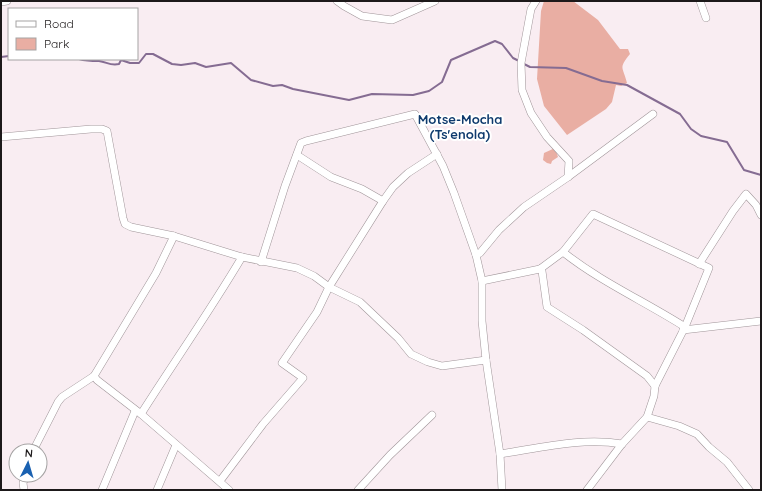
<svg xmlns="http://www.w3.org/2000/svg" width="762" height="491" font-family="Quicksand,sans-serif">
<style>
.green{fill:#e9aea3}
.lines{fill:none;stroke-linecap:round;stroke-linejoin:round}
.stream{stroke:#856c92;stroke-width:2}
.street-casing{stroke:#a09599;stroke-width:8}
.street{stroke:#fff;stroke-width:7}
.labels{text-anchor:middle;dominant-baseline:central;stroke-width:4;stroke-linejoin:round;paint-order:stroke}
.neighbourhood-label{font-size:13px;font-weight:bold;fill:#0e3a6d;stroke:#fff}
</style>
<rect width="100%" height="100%" fill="#f9edf2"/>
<g class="green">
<path d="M 544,1 L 573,1 L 598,20 L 620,49 L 628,49 L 630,54 C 618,69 623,66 627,83 L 621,86 L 616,85 L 612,102 L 606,109 L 567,135 L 544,106 L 537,79 L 541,11 Z"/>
<polygon points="555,148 558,157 552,161 551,164 547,163 543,160 544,153"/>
</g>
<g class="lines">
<g class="stream">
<polyline points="1,57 9,56"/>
<path d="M 79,59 C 86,61 92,61 99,61 C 107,62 110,66 119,64 L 121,60 L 130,63 L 139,63 L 146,54 L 153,54 L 172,64 L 181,65 L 195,63 L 206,67 L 231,63 L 251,80 L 273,86 L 282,85 L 293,89 L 349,100 L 372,94 L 413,95 L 429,91 L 442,82 L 451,60 L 495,41 L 502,44 L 513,58 L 519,61"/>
<polyline points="524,64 530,67 566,68 602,81 627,85 680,114 691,129 701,136 727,142 744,170 761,175"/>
</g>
<g class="street-casing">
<g id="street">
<polyline points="337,1 344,6 362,16 392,20 435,1"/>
<polyline points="536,1 531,9 521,63 522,90 531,113 547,137 569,161 568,177"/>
<polyline points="700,1 706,18"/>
<polyline points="1,2 7,1"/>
<polyline points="1,137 91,129 102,129 107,131 123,218 125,224 131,227 174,236 242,257 297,268 314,276 329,287 360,302 398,338 411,354 428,362 442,366 486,360"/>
<polyline points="297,155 331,177 362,189 383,201"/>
<path d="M 563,252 C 601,282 644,301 685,327"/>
<polyline points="476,255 480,253 499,230 524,207 568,177 653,114"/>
<polyline points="261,262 285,186 301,143 306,141 415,114 443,166 454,193 476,255 482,281 482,321 486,360 500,454 502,490"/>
<polyline points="699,264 733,211 746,194 756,205 761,215"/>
<polyline points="540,269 542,271 547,307 583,330 647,376 655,386"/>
<polyline points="482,281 540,269 563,252 593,214 709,268 685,327 655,386 654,396 647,417 622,444 587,490"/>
<polyline points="683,330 761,321"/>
<polyline points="94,376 97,380 141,414 229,490"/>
<path d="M 141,414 C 174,362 210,311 242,257"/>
<polyline points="647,417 679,426 697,434 709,447 727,462 749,490"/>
<polyline points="33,451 58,402 62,397 94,376 156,273 174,236"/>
<path d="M 500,454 C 540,448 582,437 622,444"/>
<polyline points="220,481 263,424 303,378 282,363 317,312 329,287 383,201 393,187 408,173 437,154"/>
<polyline points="24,490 23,483 26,475"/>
<polyline points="102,490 135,411"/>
<polyline points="157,490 176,445"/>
<polyline points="358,490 390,455 432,415"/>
</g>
</g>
<use href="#street" class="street"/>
</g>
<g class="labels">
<g class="neighbourhood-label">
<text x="460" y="119">Motse-Mocha<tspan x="460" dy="15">(Ts'enola)</tspan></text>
</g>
</g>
<rect width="762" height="491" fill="none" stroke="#1d191a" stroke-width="4"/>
<rect x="8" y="8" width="130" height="52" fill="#ffffff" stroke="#a5a3a3"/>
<rect x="16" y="21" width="20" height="6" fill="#ffffff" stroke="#a5a3a3"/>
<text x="44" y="28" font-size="12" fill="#1d191a">Road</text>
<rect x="16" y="38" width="20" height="12" fill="#e9aea3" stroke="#a5a3a3"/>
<text x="44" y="48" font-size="12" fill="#1d191a">Park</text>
<g transform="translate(28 463) rotate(5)"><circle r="19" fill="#ffffff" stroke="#a5a3a3"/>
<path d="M0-3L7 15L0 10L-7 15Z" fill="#1a61b1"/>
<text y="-6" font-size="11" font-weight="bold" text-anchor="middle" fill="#1d191a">N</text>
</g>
</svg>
